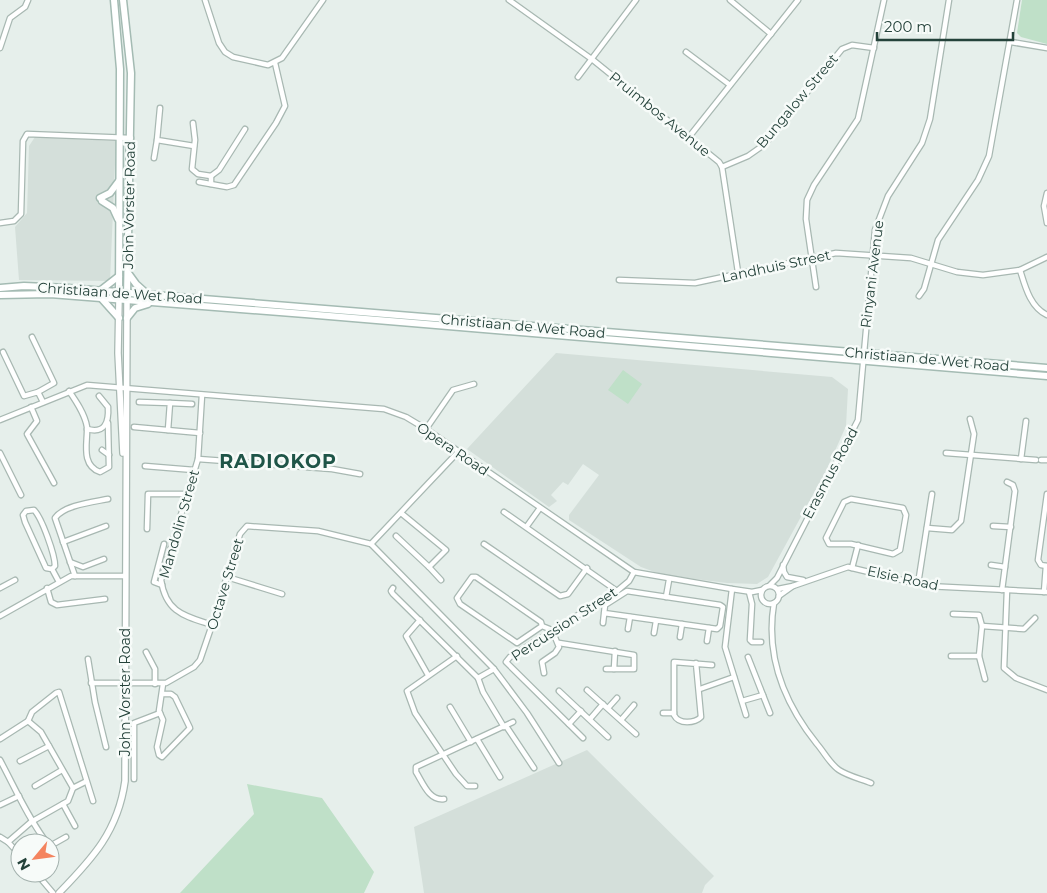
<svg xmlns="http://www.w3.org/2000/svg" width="1047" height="893" font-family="Montserrat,sans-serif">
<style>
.built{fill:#d4dfda}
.green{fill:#bfe0c8}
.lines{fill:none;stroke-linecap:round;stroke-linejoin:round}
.minor-casing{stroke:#a8b8b2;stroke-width:7}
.tertiary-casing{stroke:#a8b8b2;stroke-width:8}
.secondary-casing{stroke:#a4bbb3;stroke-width:9}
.minor{stroke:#fff;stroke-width:4.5}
.tertiary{stroke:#fff;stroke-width:5.5}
.secondary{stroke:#fff;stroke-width:6}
.labels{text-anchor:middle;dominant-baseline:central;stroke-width:5;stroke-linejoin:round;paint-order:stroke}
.street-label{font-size:14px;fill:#24423a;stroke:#f7fbf9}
.district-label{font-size:19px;font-weight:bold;letter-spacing:1px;fill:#1f5548;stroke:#f7fbf9}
</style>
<rect width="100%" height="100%" fill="#e6efeb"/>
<g class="built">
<polygon points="35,137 116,141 110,281 19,280 15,227 27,213 29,146"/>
<polygon points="556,353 832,377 848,389 846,426 826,471 768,577 757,584 727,583 663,575 641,567 569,520 569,515 599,475 583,464 568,485 563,482 551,495 557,501 549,507 467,449"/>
<polygon points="587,750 714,876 705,885 702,893 424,893 414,827"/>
</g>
<g class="green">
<polygon points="1022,0 1047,0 1047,44 1021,37 1017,33"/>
<polygon points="623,370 642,384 628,404 608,390"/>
<polygon points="247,784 322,798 374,872 364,893 180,893 254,814"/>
</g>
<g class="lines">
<g class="minor-casing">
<g id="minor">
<polyline points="205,0 219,43 225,52 233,57 268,65 282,58 323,0"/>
<polyline points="509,0 593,60 719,162 722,167 738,272"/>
<polyline points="730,0 771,34"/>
<polyline points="1011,42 1047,48"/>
<polyline points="0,48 10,18 25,7 28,0"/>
<polyline points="686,52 730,85"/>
<polyline points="578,77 636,0"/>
<polyline points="160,108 157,140 194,146"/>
<polyline points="193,123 195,140 192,169 198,174 211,176 211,184"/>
<polyline points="689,137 798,0"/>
<polyline points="154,158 157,140"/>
<polyline points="722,167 748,156 765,144 842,49 852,45 874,48"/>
<polyline points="211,176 219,170 245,129"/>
<polyline points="199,182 227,187 234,185 276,123 285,106 275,63"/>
<polyline points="1047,193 1044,206 1047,223"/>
<polyline points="0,223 14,221 21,214 23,141 27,134 131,138"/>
<path d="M 1020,270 C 1025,286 1030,307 1047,315"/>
<polyline points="619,280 695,283 836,253 911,258 957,272 983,275 1020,270 1047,257"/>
<polyline points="816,287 806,219 807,200 814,185 858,119 884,0"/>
<polyline points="919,296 924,289 938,240 978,180 989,156 1017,0"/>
<polyline points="32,337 54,383 38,392"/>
<polyline points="3,352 24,396 38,392 43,402"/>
<path d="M 69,391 C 76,401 85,414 87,427 C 88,441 80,465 100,472 L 109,467 L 108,423"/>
<path d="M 202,395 L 198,459 L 161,580 C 166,613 185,616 212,625"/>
<polyline points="139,402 170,403 168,430"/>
<polyline points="170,403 192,404"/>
<polyline points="31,407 37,421 27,434 54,483"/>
<polyline points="0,420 87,385 384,409 406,417 426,429 634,572 732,589 752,592 762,590"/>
<polyline points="134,427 200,433"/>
<path d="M 87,429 C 105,434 109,422 108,407 L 99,396"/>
<polyline points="426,429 453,390 474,384"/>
<polyline points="102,450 109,455"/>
<polyline points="0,453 21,495"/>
<polyline points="946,453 1036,460"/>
<polyline points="198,459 332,469 360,474"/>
<polyline points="1021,459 1026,421"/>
<polyline points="1041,460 1047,460"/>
<polyline points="145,466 194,470"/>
<polyline points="1047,494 1038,560 1041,565 1047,566"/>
<polygon points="851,499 903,508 906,515 900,550 893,554 851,544 829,544 826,538 844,502"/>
<polyline points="504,512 617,591"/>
<polyline points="527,526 540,508"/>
<polyline points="993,526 1011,527"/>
<polyline points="927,528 952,530 961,521 974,434 970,419"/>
<polyline points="147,529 148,494 187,494"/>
<polyline points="396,536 429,567 446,550 401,513"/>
<polyline points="63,542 106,526"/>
<polyline points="371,544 494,669 527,713 559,763"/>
<polyline points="484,544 560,596 568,594 587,568"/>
<polyline points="70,562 83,567 104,559"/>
<polyline points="783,565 784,572 787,577 803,580"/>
<polyline points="991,565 1005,567"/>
<polyline points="429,567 441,580"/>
<polyline points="852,568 858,545"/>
<path d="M 52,569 L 55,566 C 55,555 42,518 34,510 L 26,511 L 23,515 L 25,522 L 46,568 L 52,569 L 59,582"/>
<path d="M 75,576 L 55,518 C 64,505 93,502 108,499"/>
<polyline points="227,577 282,594"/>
<polyline points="918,584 932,494"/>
<polyline points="162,585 154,582 164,544"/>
<polyline points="770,585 777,578 858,420 875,230 888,196 922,143 930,119 949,0"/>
<circle cx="770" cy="595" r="9"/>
<polyline points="0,588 15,580"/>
<polyline points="47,588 51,602 57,605 105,599"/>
<polyline points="393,588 391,591 393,594 478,678 483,692 504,727"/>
<polyline points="732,589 725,647 746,715"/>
<polyline points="778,589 793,586"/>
<polyline points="1002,590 1015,491 1013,485 1007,482"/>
<polyline points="1007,590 1004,668 1016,678 1047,690"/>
<polyline points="749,592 752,604 750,640 752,642 761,642"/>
<polyline points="1044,592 1046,566"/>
<polyline points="779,596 793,586 848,567 927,586 1047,592"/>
<polyline points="666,597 669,580"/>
<path d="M 774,603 C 765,657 784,703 817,744 C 824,752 830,764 839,770 C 848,776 861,779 871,783"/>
<polyline points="0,616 71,576 125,576"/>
<polyline points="420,620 406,636 428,675"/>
<polyline points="603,623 605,605 627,591 720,605 723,607 720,626 717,629 604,613"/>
<polyline points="542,626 517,643 460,604 457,598 472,577 476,577 541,622 542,626 552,630 559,647 555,653 542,662 544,673"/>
<polyline points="982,626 1024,629 1035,618"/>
<polyline points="628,629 630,617"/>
<polyline points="654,633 656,621"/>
<polyline points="680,637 682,624"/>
<polyline points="707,641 709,628"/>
<polyline points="559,643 634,655 634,669 614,669"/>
<polyline points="146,652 155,669 155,684"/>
<polyline points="457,656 407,691 415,713 456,774 467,786 475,786"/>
<polyline points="951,656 979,656 982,626 979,615 953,614"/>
<polyline points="979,656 985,679"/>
<polyline points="748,657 770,713"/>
<polyline points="88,659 95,702 106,747"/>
<path d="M 696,663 L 701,717 C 695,723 679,725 674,715 L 674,662 L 712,665"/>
<polyline points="606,669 614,669 615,651"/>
<polyline points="478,678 494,669"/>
<polyline points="91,683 166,683 194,667 200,660 212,625 240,534 247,526 318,531 371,544 458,452"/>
<polyline points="700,689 734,677"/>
<polyline points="587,690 636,734"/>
<polyline points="559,691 608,737"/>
<polyline points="162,694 171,694 175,697 190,728 162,757 159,755 157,747 163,720 159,711 163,684"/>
<polyline points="742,701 763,695"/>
<polyline points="450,707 471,742"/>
<polyline points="608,708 617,698"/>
<polyline points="663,713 674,713"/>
<polyline points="590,719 603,704"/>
<polyline points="621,720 634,705"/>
<polyline points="28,721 41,732 73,788"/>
<polyline points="569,724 581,711"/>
<polyline points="506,726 534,768"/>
<polyline points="583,738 506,662 510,657 617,591 629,581 634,572"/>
<polyline points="0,739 28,721 32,712 56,693 59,692 93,801"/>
<polyline points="477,739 500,777"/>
<path d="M 0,760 C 15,788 28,818 47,843"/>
<polyline points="20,761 49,746"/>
<polyline points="134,779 134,723 160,713"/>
<polyline points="35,786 62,770"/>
<path d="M 444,799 C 429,801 423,783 416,772 L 416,767 L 513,722"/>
<polyline points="63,804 75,826"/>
<polyline points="0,805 19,796"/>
<polyline points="0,837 8,842 20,855"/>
<polyline points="8,842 31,822 68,801 73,788 85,782"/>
<polyline points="50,846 66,837"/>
<polyline points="36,873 53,893"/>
</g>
</g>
<g class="tertiary-casing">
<g id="tertiary">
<polyline points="119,299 118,353 123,453"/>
<path d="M 59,893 C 93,858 118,831 125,781 L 127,300"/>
</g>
</g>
<g class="secondary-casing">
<g id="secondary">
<polyline points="114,0 120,69 119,296"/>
<polyline points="123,0 131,73 127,296"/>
<polyline points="100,198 110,193 119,181"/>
<polyline points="102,201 113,208 118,219"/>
<polyline points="128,273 136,284 146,293"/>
<polyline points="0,288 24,286 68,288 1047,368"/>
<polyline points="101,290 119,276"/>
<polyline points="0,295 50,294 305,314 1047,376"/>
<polyline points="102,299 119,318"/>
<polyline points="127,318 135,308 148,304"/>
</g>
</g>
<use href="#minor" class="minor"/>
<use href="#tertiary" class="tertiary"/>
<use href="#secondary" class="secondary"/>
</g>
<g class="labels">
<g class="street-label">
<text transform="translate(797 101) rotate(-50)">Bungalow Street</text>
<text transform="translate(660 114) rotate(39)">Pruimbos Avenue</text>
<text transform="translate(129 205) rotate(-89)">John Vorster Road</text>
<text transform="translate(776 266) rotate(-12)">Landhuis Street</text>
<text transform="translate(872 274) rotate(-83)">Rinyani Avenue</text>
<text transform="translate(120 293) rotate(4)">Christiaan de Wet Road</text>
<text transform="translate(523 326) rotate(5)">Christiaan de Wet Road</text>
<text transform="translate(927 359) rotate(5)">Christiaan de Wet Road</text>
<text transform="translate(453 449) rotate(34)">Opera Road</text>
<text transform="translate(830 473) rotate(-62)">Erasmus Road</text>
<text transform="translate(179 524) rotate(-74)">Mandolin Street</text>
<text transform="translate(903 578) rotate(12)">Elsie Road</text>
<text transform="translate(225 584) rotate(-73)">Octave Street</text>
<text transform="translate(564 624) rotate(-33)">Percussion Street</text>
<text transform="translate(125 692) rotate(-90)">John Vorster Road</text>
</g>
<g class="district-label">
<text x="278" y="461">RADIOKOP</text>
</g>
</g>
<g transform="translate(35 858) rotate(241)"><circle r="24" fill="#f7fbf9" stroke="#a3b1ad"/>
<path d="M0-4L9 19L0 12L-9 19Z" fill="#f4845f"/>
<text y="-8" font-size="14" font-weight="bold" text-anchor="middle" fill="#24423a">N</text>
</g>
<path d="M877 32v8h136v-8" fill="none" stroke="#24423a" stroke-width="2.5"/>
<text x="884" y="32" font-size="15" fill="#24423a" stroke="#f7fbf9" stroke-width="4" paint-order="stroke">200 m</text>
</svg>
